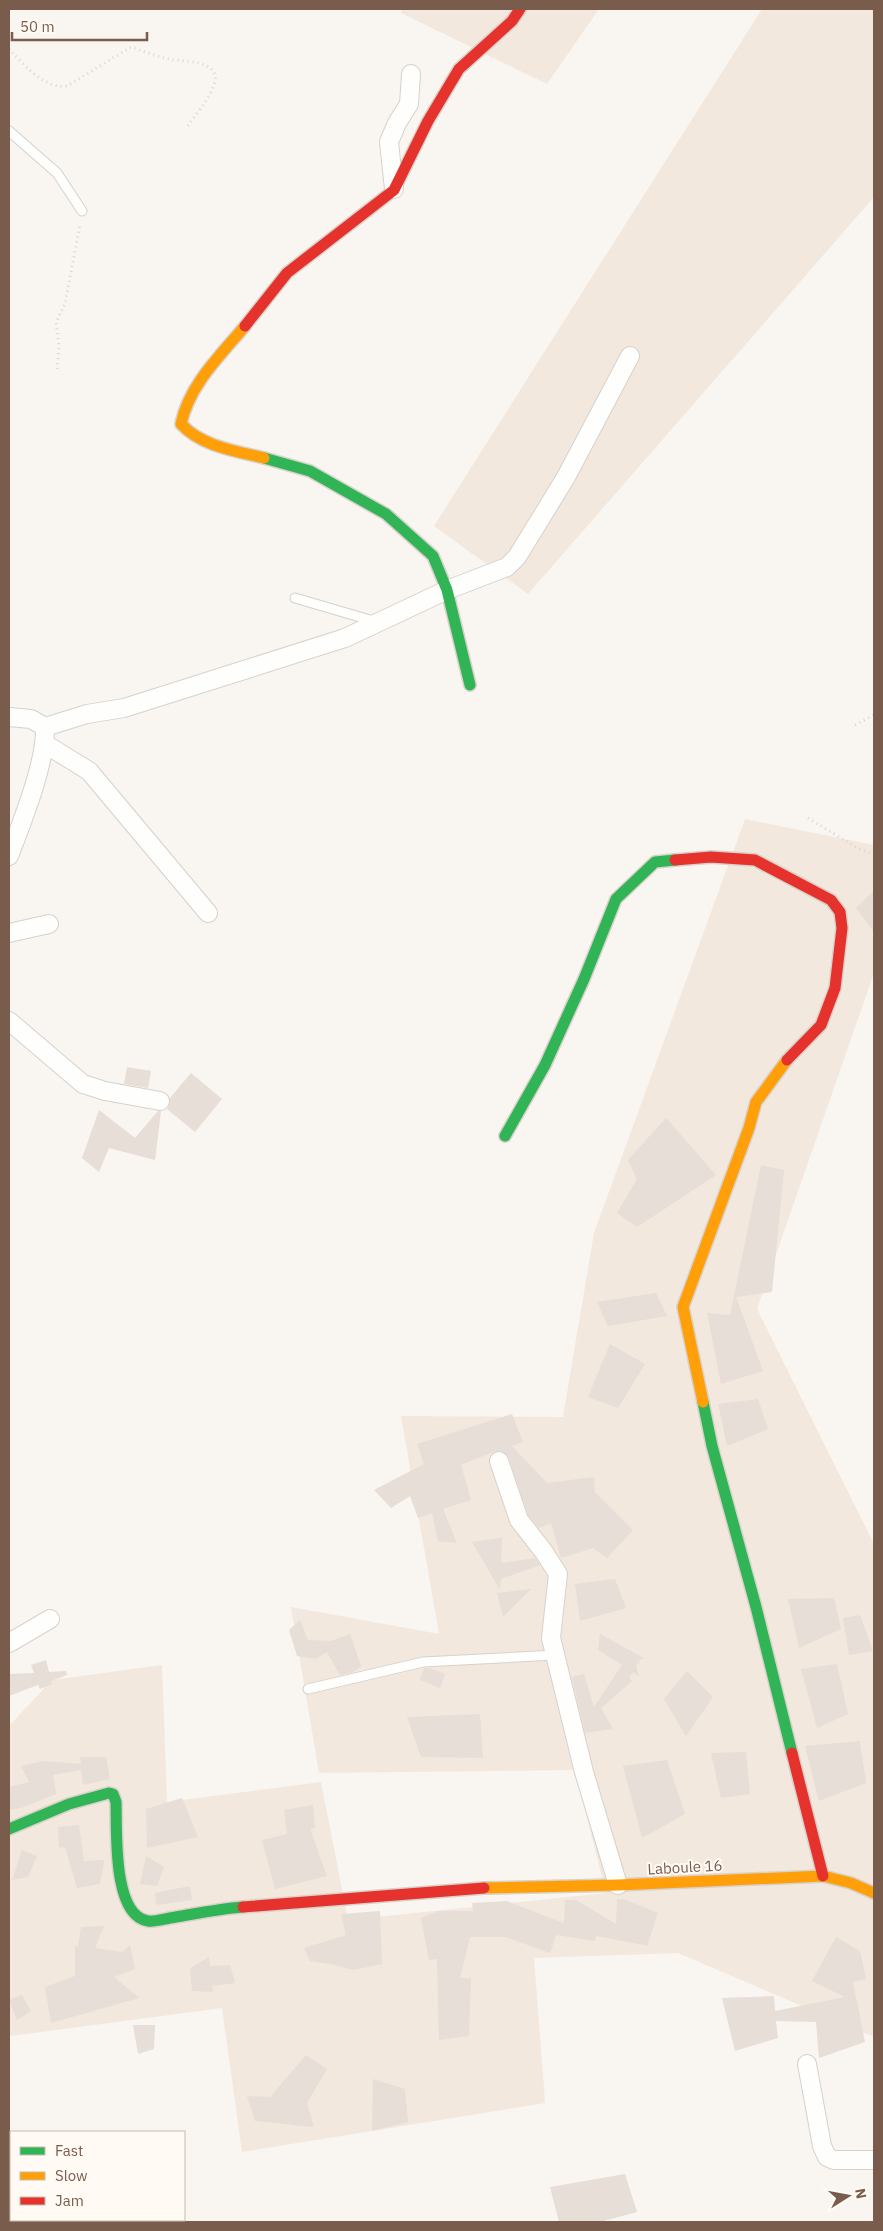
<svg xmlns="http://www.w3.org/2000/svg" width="883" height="2231" font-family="'IBM Plex Sans',sans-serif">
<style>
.residential{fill:#f2e8de}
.building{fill:#e6ded7}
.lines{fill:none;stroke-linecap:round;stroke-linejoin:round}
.lane-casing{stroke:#d7d1cb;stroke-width:11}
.street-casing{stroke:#d7d1cb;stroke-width:20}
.fast-casing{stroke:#d9d2cb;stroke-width:14}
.slow-casing{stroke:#d9d2cb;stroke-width:14}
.jam-casing{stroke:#d9d2cb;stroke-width:14}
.path{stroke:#dcd5d0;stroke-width:3;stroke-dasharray:1 4;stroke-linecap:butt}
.lane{stroke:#fefefd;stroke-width:9}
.street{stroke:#fefefd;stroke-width:18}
.fast{stroke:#30b455;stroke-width:11}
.slow{stroke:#ff9f0a;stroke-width:11}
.jam{stroke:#e5322d;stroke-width:11}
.labels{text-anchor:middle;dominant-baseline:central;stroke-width:4;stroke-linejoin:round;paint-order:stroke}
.street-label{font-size:15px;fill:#7a5c4d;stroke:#fffaf3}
</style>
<rect width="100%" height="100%" fill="#f9f5f0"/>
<g class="residential">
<polygon points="402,9 599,9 547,84 401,13"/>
<polygon points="762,9 874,9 874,197 528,594 434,526"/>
<polygon points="745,819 874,845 874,973 757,1309 874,1544 874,2037 678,1953 534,1958 545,2103 242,2152 222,2008 11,2036 9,2035 9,1726 52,1680 162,1665 167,1802 321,1782 348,1920 606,1893 575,1770 319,1773 291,1607 439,1634 401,1416 563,1417 594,1233"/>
</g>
<g class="building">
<polygon points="874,891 874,932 856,908"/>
<polygon points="127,1067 151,1071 148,1088 124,1084"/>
<polygon points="191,1073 222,1099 195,1132 167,1109 170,1103 170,1098"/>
<polygon points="99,1110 135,1138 158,1111 161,1111 155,1160 109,1148 99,1172 82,1158"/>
<polygon points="666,1118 716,1175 637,1227 617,1213 637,1179 628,1160"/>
<polygon points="761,1165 784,1170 772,1292 736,1297 763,1371 721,1384 707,1313 730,1315"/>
<polygon points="656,1293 667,1316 608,1326 597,1302"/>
<polygon points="610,1344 645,1364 618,1408 588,1397"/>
<polygon points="758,1399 768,1429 727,1446 718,1404"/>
<polygon points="512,1414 523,1442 512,1446 547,1483 594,1477 595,1492 633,1530 607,1558 593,1548 561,1558 551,1523 539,1528 528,1515 509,1458 502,1451 495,1451 461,1465 471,1500 443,1509 457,1543 438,1541 432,1513 418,1518 410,1496 391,1508 374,1490 424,1464 417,1444"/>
<polygon points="502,1538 501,1563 535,1558 540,1565 501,1579 500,1590 472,1542"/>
<polygon points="615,1579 626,1608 580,1621 575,1584"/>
<polygon points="531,1589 503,1617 497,1593"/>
<polygon points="834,1598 841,1629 799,1648 788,1599"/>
<polygon points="860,1615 873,1651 849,1655 843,1618"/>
<polygon points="300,1620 308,1640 331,1641 350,1634 361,1666 353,1672 340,1675 327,1652 316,1659 297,1656 289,1630"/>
<polygon points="600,1634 644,1658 636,1662 640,1661 636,1666 639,1676 633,1672 629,1678 632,1681 601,1708 613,1729 585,1733 572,1677 584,1674 594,1707 622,1665 598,1650"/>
<polygon points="46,1660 49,1672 66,1671 67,1675 51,1681 52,1684 40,1689 38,1685 9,1696 9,1674 34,1673 31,1665"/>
<polygon points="837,1664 848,1714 817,1728 801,1669"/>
<polygon points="424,1668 430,1668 445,1674 440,1688 420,1680"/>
<polygon points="687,1671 713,1697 686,1736 664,1699"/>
<polygon points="480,1714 483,1758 421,1757 407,1717"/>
<polygon points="860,1741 866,1783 819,1801 805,1746"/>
<polygon points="746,1752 750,1794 721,1798 711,1753"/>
<polygon points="80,1757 106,1757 110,1779 83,1785 81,1770 53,1775 56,1794 21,1808 9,1810 9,1787 29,1782 21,1766 43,1761 81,1764"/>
<polygon points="667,1760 685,1814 642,1838 623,1766"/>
<polygon points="182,1798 198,1837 147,1848 146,1809"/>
<polygon points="313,1805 315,1828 310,1829 327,1876 275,1889 262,1840 287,1834 284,1810"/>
<polygon points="79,1825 84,1861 104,1860 104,1862 100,1884 77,1888 65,1847 59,1848 58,1827"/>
<polygon points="22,1850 37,1856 28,1877 12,1880"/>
<polygon points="146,1856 164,1867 157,1886 140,1884"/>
<polygon points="190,1886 192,1900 156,1905 155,1893"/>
<polygon points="617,1899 624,1899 658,1913 648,1943 649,1946 596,1936 595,1941 556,1935 550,1953 506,1937 470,1937 460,1978 471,1978 469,2036 439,2040 437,1959 429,1960 421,1918 438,1911 473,1911 472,1903 507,1901 564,1923 565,1900 576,1900 616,1924"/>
<polygon points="380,1911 382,1964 353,1970 331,1964 310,1961 304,1948 346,1935 341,1914"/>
<polygon points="104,1926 95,1948 122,1952 130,1945 135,1969 114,1977 139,1998 51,2023 45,1987 75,1976 75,1946 78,1946 81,1927"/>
<polygon points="836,1937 860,1951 866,1979 853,1982 865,2042 819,2058 816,2022 776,2021 778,2038 735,2051 722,1998 774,1996 775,2011 845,1997 812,1981"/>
<polygon points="209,1957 210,1966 230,1965 235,1983 212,1986 213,1992 192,1991 190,1968"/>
<polygon points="22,1995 31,2011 17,2020 9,2000"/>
<polygon points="133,2025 155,2025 154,2049 138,2054"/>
<polygon points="306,2055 327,2069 307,2103 314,2127 255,2121 247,2096 270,2097"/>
<polygon points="373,2079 405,2089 408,2122 372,2131"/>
<polygon points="625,2174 637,2212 600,2222 559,2222 550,2187"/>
</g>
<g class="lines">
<g class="lane-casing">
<g id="lane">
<polyline points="9,131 57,173 82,211"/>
<polyline points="295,598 377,622"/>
<polyline points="308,1689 423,1662 555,1655"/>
</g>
</g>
<g class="street-casing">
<g id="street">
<polyline points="394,189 389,142 397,123 409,104 411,74"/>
<path d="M 9,717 L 31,719 L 45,727 C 46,763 22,822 9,856"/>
<polyline points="45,727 87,714 124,708 345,638 447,590 507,567 517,557 566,477 630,356"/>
<polyline points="45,744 89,771 208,913"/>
<polyline points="9,933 49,924"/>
<polyline points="9,1021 83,1084 105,1091 160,1101"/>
<polyline points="499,1461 519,1520 544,1552 558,1574 551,1638 584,1772 618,1885"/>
<polyline points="9,1643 50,1619"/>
<polyline points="807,2064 822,2146 827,2157 834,2160 874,2160"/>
</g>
</g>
<g class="fast-casing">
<g id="fast">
<polyline points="264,458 310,471 386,514 433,556 447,590 470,685"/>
<polyline points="505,1136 545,1065 584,979 616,899 655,862 675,860"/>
<polyline points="703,1402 712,1446 756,1607 792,1753"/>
<path d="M 9,1829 L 69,1804 L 109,1793 L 113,1794 L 116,1802 C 117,1829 112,1916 148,1921 C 154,1922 164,1919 170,1918 C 194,1914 218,1909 243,1907"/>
</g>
</g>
<g class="slow-casing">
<g id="slow">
<path d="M 245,326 C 220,356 189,385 181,424 C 201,446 235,451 264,458"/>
<polyline points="703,1402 683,1307 749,1128 756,1102 787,1060"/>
<polyline points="484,1888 618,1885 823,1876 851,1883 874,1893"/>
</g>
</g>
<g class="jam-casing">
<g id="jam">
<polyline points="245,326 287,273 394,190 428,121 459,69 512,21 520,9"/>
<polyline points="675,860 711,857 755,860 831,900 840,912 842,928 835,988 821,1025 787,1060"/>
<polyline points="792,1753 823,1876"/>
<polyline points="243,1907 484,1888"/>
</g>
</g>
<g class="path">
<path d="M 9,49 C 24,65 44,89 67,86 L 131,47 C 143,51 155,56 168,59 C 182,62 223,59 214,85 C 209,100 196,114 187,127"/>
<polyline points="57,369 59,346 56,322 65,304 80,224"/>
<polyline points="855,725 874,715"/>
<polyline points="808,818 859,849 874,854"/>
</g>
<use href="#lane" class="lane"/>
<use href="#street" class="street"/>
<use href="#fast" class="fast"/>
<use href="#slow" class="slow"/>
<use href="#jam" class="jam"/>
</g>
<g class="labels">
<g class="street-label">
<text transform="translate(685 1867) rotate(-3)">Laboule 16</text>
</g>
</g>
<rect width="883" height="2231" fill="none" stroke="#7a5c4d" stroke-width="20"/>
<rect x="10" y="2131" width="175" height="90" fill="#fffaf3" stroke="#cabbb1"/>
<rect x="20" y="2147" width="25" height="8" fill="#30b455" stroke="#cabbb1"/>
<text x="55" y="2156" font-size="15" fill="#7a5c4d">Fast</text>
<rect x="20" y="2172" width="25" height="8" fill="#ff9f0a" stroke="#cabbb1"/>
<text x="55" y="2181" font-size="15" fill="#7a5c4d">Slow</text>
<rect x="20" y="2197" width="25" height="8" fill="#e5322d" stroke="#cabbb1"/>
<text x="55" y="2206" font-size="15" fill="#7a5c4d">Jam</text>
<g transform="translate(848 2196) rotate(79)" stroke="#fffaf3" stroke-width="4" paint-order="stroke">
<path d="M0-4L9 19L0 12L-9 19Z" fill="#7a5c4d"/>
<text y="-8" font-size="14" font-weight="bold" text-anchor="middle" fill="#7a5c4d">N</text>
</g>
<path d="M12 32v8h135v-8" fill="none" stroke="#7a5c4d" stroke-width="2.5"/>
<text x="20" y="32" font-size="15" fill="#7a5c4d" stroke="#fffaf3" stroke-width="4" paint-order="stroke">50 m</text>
</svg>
